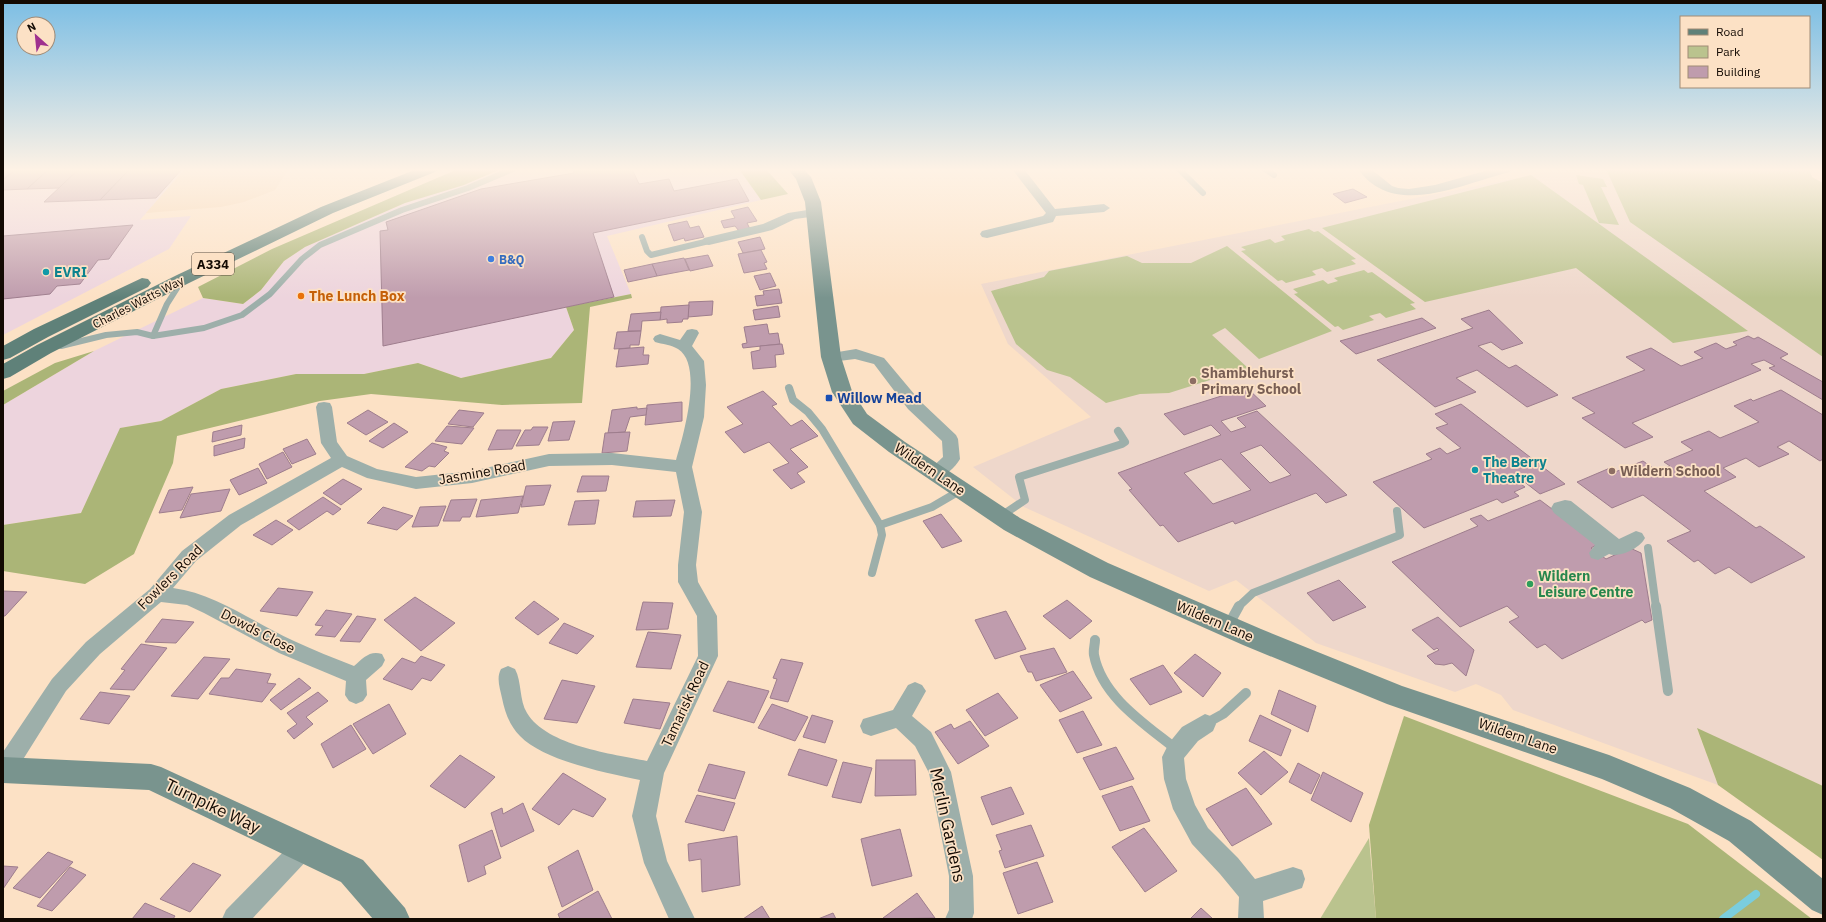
<svg xmlns="http://www.w3.org/2000/svg" width="1826" height="922" font-family="'IBM Plex Sans',sans-serif">
<style>
.commercial{fill:#edd4dd}
.built{fill:#f5d5b3}
.education{fill:#eed7cb}
.green{fill:#bac38e}
.forest{fill:#abb577}
.lines{fill:none;stroke-linecap:round;stroke-linejoin:round}
.stream{stroke:#7acddd;stroke-width:8}
.building{fill:#bf9cad;stroke:#9e7d8d;fill-rule:evenodd}
.lane-far2{stroke:#9dafaa;stroke-width:6}
.lane-far1{stroke:#9dafaa;stroke-width:8}
.lane{stroke:#9dafaa;stroke-width:10}
.street{fill:#9dafaa;fill-rule:evenodd}
.secondary{fill:#79948e;fill-rule:evenodd}
.primary{fill:#5f8179;fill-rule:evenodd}
.shop-dot{fill:#3f7fe0;stroke:#fce1c5;stroke-width:1.5}
.culture-dot{fill:#0f9aa8;stroke:#fce1c5;stroke-width:1.5}
.food-dot{fill:#e8710a;stroke:#fce1c5;stroke-width:1.5}
.education-dot{fill:#8d6e63;stroke:#fce1c5;stroke-width:1.5}
.transit-dot{fill:#1a4fb4;stroke:#fce1c5;stroke-width:1.5}
.leisure-dot{fill:#2e9e5b;stroke:#fce1c5;stroke-width:1.5}
.labels{text-anchor:middle;dominant-baseline:central;stroke-width:3.5;stroke-linejoin:round;paint-order:stroke}
.far-shop-label{font-size:12px;font-weight:bold;fill:#366cbe;stroke:#fce1c5;text-anchor:start}
.far-street-label{font-size:12px;fill:#130a03;stroke:#fce1c5}
.shield{fill:#fce1c5;stroke:#594a3d;stroke-width:1}
.shield-label{font-size:13px;font-weight:bold;fill:#130a03}
.culture-label{font-size:14px;font-weight:bold;fill:#0d838f;stroke:#fce1c5;text-anchor:start}
.food-label{font-size:14px;font-weight:bold;fill:#c56008;stroke:#fce1c5;text-anchor:start}
.education-label{font-size:14px;font-weight:bold;fill:#785e54;stroke:#fce1c5;text-anchor:start}
.transit-label{font-size:14px;font-weight:bold;fill:#164399;stroke:#fce1c5;text-anchor:start}
.street-label{font-size:14px;fill:#130a03;stroke:#fce1c5}
.leisure-label{font-size:14px;font-weight:bold;fill:#27864d;stroke:#fce1c5;text-anchor:start}
.near-street-label{font-size:17px;fill:#130a03;stroke:#fce1c5}
</style>
<rect width="100%" height="100%" fill="#fce1c5"/>
<g class="commercial">
<polygon points="3,169 185,169 140,220 191,216 169,249 3,335"/>
<polygon points="501,169 739,169 761,200 607,236 631,294 566,307 574,330 551,358 461,378 418,363 364,374 296,374 221,389 161,421 121,428 81,513 3,525 3,405 94,351 203,298 243,304 261,290 284,261 305,247 405,203 486,176"/>
</g>
<polygon class="built" points="185,169 289,169 275,190 244,202 221,207 146,213"/>
<polygon class="education" points="1562,169 1809,169 1812,177 1823,183 1823,786 1697,729 1718,785 1513,710 1501,695 1476,684 1455,692 1316,643 1236,580 1209,591 1024,507 973,467 1091,417 1008,344 981,284"/>
<g class="green">
<polygon points="1606,169 1809,169 1812,177 1823,183 1823,357 1630,222"/>
<polygon points="1531,175 1748,331 1673,343 1576,268 1425,302 1322,228"/>
<polygon points="1576,175 1603,179 1607,187 1601,187 1619,225 1599,223 1583,185 1579,184"/>
<polygon points="1309,229 1314,232 1318,231 1356,259 1351,260 1356,264 1327,272 1322,268 1312,271 1316,275 1286,283 1282,280 1278,281 1241,251 1246,250 1241,247 1270,239 1275,243 1285,240 1281,236"/>
<polygon points="1227,246 1332,331 1259,359 1225,328 1212,335 1248,368 1169,393 1140,394 1106,403 1070,377 1047,370 1016,344 991,291 1044,277 1049,271 1127,256 1142,263 1191,263"/>
<polygon points="1364,270 1368,273 1372,272 1415,303 1410,304 1416,309 1386,318 1380,313 1369,316 1374,320 1343,330 1338,326 1335,327 1294,294 1298,293 1293,289 1323,280 1328,284 1338,281 1334,278"/>
<polygon points="1369,838 1376,919 1320,919"/>
</g>
<g class="forest">
<polygon points="458,169 501,169 464,185 405,203 305,247 284,261 261,290 243,304 203,298 198,287 272,249"/>
<polygon points="739,169 766,169 788,194 761,200"/>
<polygon points="631,294 632,298 590,307 582,403 502,405 371,394 320,401 177,436 173,463 134,554 85,584 3,571 3,525 81,513 120,428 161,421 221,389 296,374 364,374 418,363 461,378 551,358 574,330 566,307"/>
<polygon points="94,351 3,405 3,391 55,363"/>
<polygon points="1404,716 1688,824 1812,919 1376,919 1369,825"/>
<polygon points="1697,728 1823,786 1823,860 1718,785"/>
</g>
<g class="lines">
<polyline class="stream" points="1723,919 1756,894"/>
</g>
<g class="building">
<polygon points="3,169 16,169 3,180"/>
<polygon points="16,169 49,169 27,189 3,190 3,180"/>
<polygon points="49,169 79,169 59,188 27,189"/>
<polygon points="79,169 130,169 100,200 44,202"/>
<polygon points="130,169 182,169 156,198 100,200"/>
<polygon points="573,169 632,169 639,184 669,179 674,191 737,179 749,201 593,233 614,297 383,346 380,231 388,230 386,222 481,189 574,173"/>
<polygon points="1353,189 1367,197 1345,203 1333,194"/>
<polygon points="748,207 757,221 747,223 750,229 739,231 735,226 724,228 721,221 735,218 731,211"/>
<polygon points="687,221 690,228 699,226 704,237 685,241 684,238 674,241 668,225"/>
<polygon points="133,225 109,259 98,260 80,284 57,286 50,294 3,299 3,236"/>
<polygon points="760,237 765,249 743,253 738,242"/>
<polygon points="761,250 767,262 764,263 767,269 744,273 738,254"/>
<polygon points="708,255 713,266 690,271 685,259"/>
<polygon points="684,258 689,270 657,276 652,264"/>
<polygon points="652,264 657,276 628,282 624,270"/>
<polygon points="770,273 776,286 760,290 754,276"/>
<polygon points="779,289 782,303 757,306 755,296 764,295 763,291"/>
<polygon points="713,301 712,315 688,317 689,302"/>
<polygon points="689,305 688,319 683,319 682,322 667,323 667,319 660,320 661,307"/>
<polygon points="778,306 780,317 755,320 753,310"/>
<polygon points="1489,310 1523,343 1502,350 1491,342 1478,346 1509,368 1516,365 1558,395 1527,407 1477,370 1456,378 1476,392 1435,407 1377,360 1473,328 1461,319"/>
<polygon points="661,312 660,320 642,321 641,331 628,331 631,314"/>
<polygon points="1422,318 1436,328 1356,354 1340,341"/>
<polygon points="767,324 769,334 778,333 780,344 743,348 742,344 747,343 744,327"/>
<polygon points="641,331 639,345 630,345 630,348 614,349 617,332"/>
<polygon points="1748,336 1754,339 1758,337 1788,354 1780,358 1823,382 1823,400 1769,368 1775,366 1764,360 1751,364 1761,370 1632,423 1653,437 1625,448 1582,418 1595,413 1572,398 1645,370 1626,357 1651,348 1681,366 1703,358 1694,352 1716,343 1726,349 1737,345 1733,342"/>
<polygon points="782,344 784,354 775,355 776,367 753,369 751,352 760,350 760,346"/>
<polygon points="644,347 643,355 649,355 648,364 616,367 619,349"/>
<path d="M 1247,388 L 1266,406 L 1221,421 L 1231,432 L 1246,427 L 1237,418 L 1257,411 L 1347,495 L 1326,503 L 1316,493 L 1235,524 L 1233,521 L 1178,542 L 1163,525 L 1160,526 L 1129,490 L 1132,489 L 1118,473 L 1221,435 L 1211,425 L 1184,435 L 1164,414 ZM 1261,445 L 1291,475 L 1270,483 L 1240,453 ZM 1221,459 L 1251,490 L 1213,504 L 1184,473 Z"/>
<polygon points="1781,390 1823,415 1823,459 1820,461 1789,441 1777,447 1789,454 1759,467 1746,458 1723,468 1736,477 1704,491 1756,528 1760,526 1805,557 1751,583 1729,567 1715,574 1698,560 1694,562 1667,541 1691,531 1643,495 1612,508 1577,482 1610,468 1615,472 1643,461 1657,471 1670,466 1664,462 1693,450 1681,442 1709,431 1720,438 1759,422 1734,406 1751,399 1753,401"/>
<polygon points="763,391 777,404 772,406 791,426 802,420 818,436 790,449 808,467 797,473 805,482 791,489 773,470 789,463 769,442 744,453 725,432 743,424 727,407"/>
<polygon points="682,402 682,421 645,425 647,405"/>
<polygon points="1461,404 1565,484 1540,494 1522,480 1518,482 1525,487 1514,492 1519,496 1502,503 1497,499 1424,528 1373,482 1432,459 1426,454 1440,448 1447,454 1461,448 1436,428 1448,424 1435,414"/>
<polygon points="637,407 637,409 647,408 646,415 630,417 625,432 608,433 612,410"/>
<polygon points="368,410 388,422 366,435 347,423"/>
<polygon points="459,410 484,413 473,427 448,424"/>
<polygon points="575,421 569,440 548,441 553,422"/>
<polygon points="394,423 408,432 383,448 369,441"/>
<polygon points="242,425 241,435 212,442 213,432"/>
<polygon points="447,426 474,428 462,444 435,441"/>
<polygon points="533,427 548,427 539,445 516,446 525,430 531,430"/>
<polygon points="497,430 521,430 512,449 488,450"/>
<polygon points="630,432 627,451 602,453 605,433"/>
<polygon points="245,438 244,448 214,456 214,446"/>
<polygon points="307,439 316,454 292,464 283,449"/>
<polygon points="432,443 447,447 444,451 449,453 435,467 429,466 422,471 405,467"/>
<polygon points="283,452 292,467 267,479 259,464"/>
<polygon points="258,468 267,483 239,495 230,480"/>
<polygon points="582,476 609,476 606,491 577,492"/>
<polygon points="343,479 362,489 341,505 323,493"/>
<polygon points="551,485 544,505 521,507 526,486"/>
<polygon points="193,487 182,510 159,513 169,490"/>
<polygon points="230,489 221,511 180,518 191,494"/>
<polygon points="523,496 518,513 476,517 481,500"/>
<polygon points="323,497 341,509 333,515 327,511 299,530 287,521"/>
<polygon points="477,499 470,517 462,517 460,521 443,521 451,500"/>
<polygon points="599,500 595,524 568,525 575,501"/>
<polygon points="675,500 671,516 633,517 636,501"/>
<polygon points="1540,500 1552,509 1555,507 1600,543 1591,548 1606,559 1630,548 1641,553 1652,620 1645,623 1642,620 1562,659 1545,644 1537,648 1509,622 1519,617 1507,606 1460,627 1392,562 1478,526 1470,519 1481,515 1488,521"/>
<polygon points="446,506 438,526 412,527 420,507"/>
<polygon points="383,507 413,516 397,530 367,523"/>
<polygon points="941,514 962,541 942,548 923,521"/>
<polygon points="276,520 293,530 272,545 253,535"/>
<polygon points="1339,580 1366,607 1333,621 1307,593"/>
<polygon points="278,588 313,592 297,616 260,611"/>
<polygon points="3,591 27,592 5,616 3,616"/>
<polygon points="415,597 455,623 421,651 384,620"/>
<polygon points="1067,600 1092,621 1070,639 1043,616"/>
<polygon points="534,601 559,619 538,635 515,618"/>
<polygon points="643,602 673,603 668,629 636,630"/>
<polygon points="326,610 352,614 335,637 315,635 323,626 315,625"/>
<polygon points="1006,611 1026,649 995,659 975,620"/>
<polygon points="357,616 376,619 360,642 340,641"/>
<polygon points="1438,617 1474,650 1466,676 1452,663 1444,665 1435,664 1427,656 1439,650 1437,648 1434,650 1412,630"/>
<polygon points="162,619 194,622 176,643 145,642"/>
<polygon points="564,623 594,636 577,654 549,643"/>
<polygon points="648,632 681,635 671,669 636,667"/>
<polygon points="141,644 167,648 134,690 110,689 125,670 121,669"/>
<polygon points="1054,648 1067,672 1036,681 1032,672 1028,672 1020,656"/>
<polygon points="1195,654 1221,673 1203,697 1174,673"/>
<polygon points="421,656 445,665 431,681 422,678 412,690 383,679 402,658 415,663"/>
<polygon points="204,657 230,659 198,699 171,696"/>
<polygon points="781,659 803,663 788,702 770,698 777,679 773,678"/>
<polygon points="1163,665 1182,692 1150,705 1130,679"/>
<polygon points="236,669 271,674 267,683 276,684 262,702 209,694 221,678 229,678"/>
<polygon points="1073,671 1092,698 1060,712 1040,685"/>
<polygon points="299,678 311,688 281,710 270,700"/>
<polygon points="562,680 595,686 577,723 544,719"/>
<polygon points="728,681 769,691 754,723 713,711"/>
<polygon points="1279,690 1316,706 1308,732 1271,714"/>
<polygon points="100,692 130,696 109,724 80,719"/>
<polygon points="318,692 328,701 306,717 313,724 294,739 287,731 297,724 287,713"/>
<polygon points="998,693 1018,718 985,736 966,710"/>
<polygon points="633,699 670,703 660,729 624,723"/>
<polygon points="389,704 406,734 373,754 353,724"/>
<polygon points="772,704 808,717 795,741 758,728"/>
<polygon points="1083,711 1102,745 1077,753 1059,720"/>
<polygon points="812,715 833,721 825,743 803,737"/>
<polygon points="1260,715 1291,730 1281,756 1249,741"/>
<polygon points="970,721 989,746 958,764 935,732 951,724 954,729"/>
<polygon points="351,725 366,749 333,768 321,744"/>
<polygon points="1116,747 1134,779 1100,790 1083,758"/>
<polygon points="799,749 837,760 827,786 788,775"/>
<polygon points="1264,751 1288,772 1261,795 1238,773"/>
<polygon points="460,755 495,777 465,808 430,786"/>
<polygon points="876,760 915,760 916,795 875,796"/>
<polygon points="843,762 872,768 861,803 832,797"/>
<polygon points="1298,763 1320,775 1311,794 1289,782"/>
<polygon points="709,764 745,772 735,799 698,791"/>
<polygon points="1323,772 1363,793 1351,822 1311,800"/>
<polygon points="563,773 606,799 593,817 573,809 559,825 532,809"/>
<polygon points="1132,786 1150,821 1120,831 1102,796"/>
<polygon points="1011,787 1024,814 992,825 981,797"/>
<polygon points="1246,788 1272,824 1232,846 1206,809"/>
<polygon points="697,795 735,803 724,831 685,822"/>
<polygon points="523,803 534,831 501,847 491,813 502,808 503,814"/>
<polygon points="1031,825 1044,856 1005,868 999,851 1002,850 996,835"/>
<polygon points="1144,828 1177,871 1145,892 1112,847"/>
<polygon points="900,829 912,876 872,886 861,839"/>
<polygon points="492,830 501,858 484,866 486,874 468,882 459,845"/>
<polygon points="737,836 740,885 702,892 701,859 689,861 688,844"/>
<polygon points="578,850 593,890 562,907 548,867"/>
<polygon points="48,852 73,862 40,898 13,888"/>
<polygon points="1037,862 1053,902 1018,914 1003,873"/>
<polygon points="193,863 221,875 190,912 160,899"/>
<polygon points="3,866 18,867 3,889"/>
<polygon points="70,867 86,875 52,911 37,906"/>
<polygon points="598,891 612,919 560,919 558,914"/>
<polygon points="917,893 935,918 884,919 883,918"/>
<polygon points="145,903 175,916 173,919 132,919"/>
<polygon points="762,906 770,919 743,919"/>
<polygon points="1201,908 1213,919 1190,919"/>
<polygon points="833,913 836,919 818,919"/>
</g>
<g class="lines">
<g class="lane-far2">
<polyline points="1179,169 1203,193"/>
<polyline points="1265,169 1274,175"/>
<polyline points="642,237 647,251 651,255 709,241"/>
<polyline points="153,336 167,304 181,282"/>
<polyline points="61,346 106,335 137,332 153,336 204,328 242,315 270,294 302,259 320,245 402,210 468,188 513,169"/>
</g>
<g class="lane-far1">
<polyline points="789,388 793,400 808,412 822,429 880,525 882,535 872,573"/>
<polyline points="1001,516 1025,500 1019,477 1122,444 1125,442 1118,431"/>
<polyline points="880,525 932,507 961,490"/>
<polyline points="1648,548 1656,607"/>
<polyline points="1238,607 1253,593 1400,535 1397,511"/>
</g>
<g class="lane">
<polyline points="1656,606 1668,691"/>
<polyline points="1228,626 1239,606"/>
<path d="M 1095,640 C 1095,645 1093,650 1094,655 C 1102,697 1145,724 1176,749"/>
<polyline points="1205,724 1223,714 1246,693"/>
</g>
<g class="street">
<polygon points="1012,169 1024,169 1055,209 1104,204 1110,208 1104,212 1056,216 1053,222 987,238 982,237 980,234 982,231 1043,216 1046,213"/>
<path d="M 1358,169 L 1371,169 L 1392,186 L 1398,188 L 1409,189 L 1435,185 L 1492,169 L 1512,169 L 1510,172 C 1463,183 1394,220 1358,169 Z"/>
<polygon points="814,209 818,210 820,213 818,216 795,219 772,230 709,245 704,244 702,241 704,238 763,224 788,213"/>
<path d="M 692,329 L 697,330 L 699,333 L 692,346 L 704,361 L 706,385 L 704,417 L 692,467 L 702,512 L 696,565 L 698,582 L 717,616 L 718,656 L 664,773 L 656,816 L 667,861 L 695,919 L 669,919 L 644,863 L 632,816 L 640,780 C 607,773 544,761 520,736 C 510,726 505,713 502,698 C 500,688 496,678 501,669 L 508,666 L 515,669 C 522,682 519,700 527,713 C 547,746 613,754 647,761 L 698,656 L 697,616 L 678,582 L 678,565 L 684,512 L 676,472 L 612,465 L 549,466 L 472,483 L 416,489 L 367,478 L 342,467 L 241,525 L 196,561 L 173,588 C 217,594 254,623 294,641 C 313,650 334,658 354,666 C 363,658 370,650 382,654 L 385,660 L 382,666 L 366,680 L 367,695 L 363,701 L 356,704 L 349,701 L 345,695 L 346,681 L 279,653 L 204,613 L 187,605 L 161,602 L 100,654 L 66,691 L 12,777 L 3,780 L 3,752 L 52,679 L 86,642 L 150,589 L 182,551 L 229,515 L 331,458 L 321,443 L 316,407 L 318,403 L 324,402 L 330,403 L 332,407 L 337,442 L 347,456 L 377,469 L 416,477 L 472,471 L 549,454 L 612,453 L 676,460 C 683,437 704,365 678,349 C 672,345 662,344 655,342 L 653,339 L 655,336 L 660,334 L 680,340 L 687,330 Z"/>
<path d="M 856,349 L 884,358 L 920,401 L 956,435 L 958,439 L 960,459 C 954,469 942,480 930,476 L 927,472 L 943,457 L 942,441 L 908,409 L 874,364 L 855,359 L 831,362 L 826,360 L 823,357 L 826,354 Z"/>
<path d="M 1565,500 L 1571,501 L 1619,539 L 1636,531 L 1642,533 L 1645,538 C 1640,548 1620,558 1609,554 L 1598,560 L 1591,558 L 1589,553 L 1595,545 L 1554,513 L 1551,508 L 1554,503 Z"/>
<polygon points="915,682 922,685 926,691 912,716 931,732 951,772 973,876 974,913 972,919 945,919 949,910 949,876 929,773 915,746 896,728 871,736 863,733 860,726 863,719 893,710 908,685"/>
<polygon points="1205,714 1213,717 1216,724 1213,731 1198,741 1184,758 1186,779 1195,805 1208,828 1238,858 1255,879 1293,867 1302,870 1305,879 1302,888 1263,901 1264,919 1238,919 1239,897 1220,874 1192,844 1173,809 1164,779 1162,757 1169,743 1182,727"/>
<polygon points="302,837 310,841 314,849 310,857 252,919 222,919 226,910 294,841"/>
</g>
<g class="secondary">
<polygon points="788,169 803,169 811,177 821,202 841,357 852,391 867,414 905,442 1020,518 1108,563 1261,629 1402,686 1609,755 1690,788 1751,821 1823,879 1823,915 1812,910 1729,841 1670,808 1602,779 1387,704 1243,645 1090,577 1004,530 889,452 853,424 832,392 821,357 805,202 796,179"/>
<polygon points="3,757 151,764 161,767 363,860 405,908 410,919 373,919 341,882 149,790 3,783"/>
</g>
<g class="primary">
<polygon points="417,169 438,169 435,172 333,213 189,283 51,353 10,377 3,379 3,364 37,345 177,275 321,207"/>
<polygon points="142,278 148,279 151,283 148,287 48,337 10,358 3,360 3,346 34,329"/>
</g>
</g>
<linearGradient id="sky" x2="0" y2="1"><stop stop-color="#7cbee4"/><stop offset="0.57" stop-color="#fef2e5"/><stop offset="1" stop-color="#fef2e5" stop-opacity="0"/></linearGradient>
<rect width="1826" height="298" fill="url(#sky)"/>
<circle class="shop-dot" cx="491" cy="259" r="4"/>
<g class="culture-dot">
<circle cx="46" cy="272" r="4"/>
<circle cx="1475" cy="470" r="4"/>
</g>
<circle class="food-dot" cx="301" cy="296" r="4"/>
<g class="education-dot">
<circle cx="1193" cy="381" r="4"/>
<circle cx="1612" cy="471" r="4"/>
</g>
<rect class="transit-dot" x="825" y="394" width="8" height="8" rx="2"/>
<circle class="leisure-dot" cx="1530" cy="584" r="4"/>
<g class="labels">
<g class="far-shop-label">
<text x="499" y="259">B&amp;Q</text>
</g>
<g class="far-street-label">
<text transform="translate(138 302) rotate(-27)">Charles Watts Way</text>
</g>
<rect class="shield" x="192" y="253" width="42" height="22" rx="3"/>
<g class="shield-label">
<text x="213" y="264">A334</text>
</g>
<g class="culture-label">
<text x="54" y="272">EVRI</text>
<text x="1483" y="462">The Berry<tspan x="1483" dy="16">Theatre</tspan></text>
</g>
<g class="food-label">
<text x="309" y="296">The Lunch Box</text>
</g>
<g class="education-label">
<text x="1201" y="373">Shamblehurst<tspan x="1201" dy="16">Primary School</tspan></text>
<text x="1620" y="471">Wildern School</text>
</g>
<g class="transit-label">
<text x="837" y="398">Willow Mead</text>
</g>
<g class="street-label">
<text transform="translate(930 469) rotate(34)">Wildern Lane</text>
<text transform="translate(482 472) rotate(-10)">Jasmine Road</text>
<text transform="translate(170 577) rotate(-45)">Fowlers Road</text>
<text transform="translate(1215 621) rotate(23)">Wildern Lane</text>
<text transform="translate(258 631) rotate(27)">Dowds Close</text>
<text transform="translate(685 704) rotate(-65)">Tamarisk Road</text>
<text transform="translate(1518 736) rotate(19)">Wildern Lane</text>
</g>
<g class="leisure-label">
<text x="1538" y="576">Wildern<tspan x="1538" dy="16">Leisure Centre</tspan></text>
</g>
<g class="near-street-label">
<text transform="translate(213 806) rotate(26)">Turnpike Way</text>
<text transform="translate(948 825) rotate(78)">Merlin Gardens</text>
</g>
</g>
<rect width="1826" height="922" fill="none" stroke="#130a03" stroke-width="8"/>
<rect x="1680" y="16" width="130" height="72" fill="#fce1c5" stroke="#9f8b77"/>
<rect x="1688" y="29" width="20" height="6" fill="#5f8179" stroke="#9f8b77"/>
<text x="1716" y="36" font-size="12" fill="#130a03">Road</text>
<rect x="1688" y="46" width="20" height="12" fill="#bac38e" stroke="#9f8b77"/>
<text x="1716" y="56" font-size="12" fill="#130a03">Park</text>
<rect x="1688" y="66" width="20" height="12" fill="#bf9cad" stroke="#9f8b77"/>
<text x="1716" y="76" font-size="12" fill="#130a03">Building</text>
<g transform="translate(36 36) rotate(333)"><circle r="19" fill="#fce1c5" stroke="#9f8b77"/>
<path d="M0-3L7 15L0 10L-7 15Z" fill="#9f318f"/>
<text y="-6" font-size="11" font-weight="bold" text-anchor="middle" fill="#130a03">N</text>
</g>
</svg>
